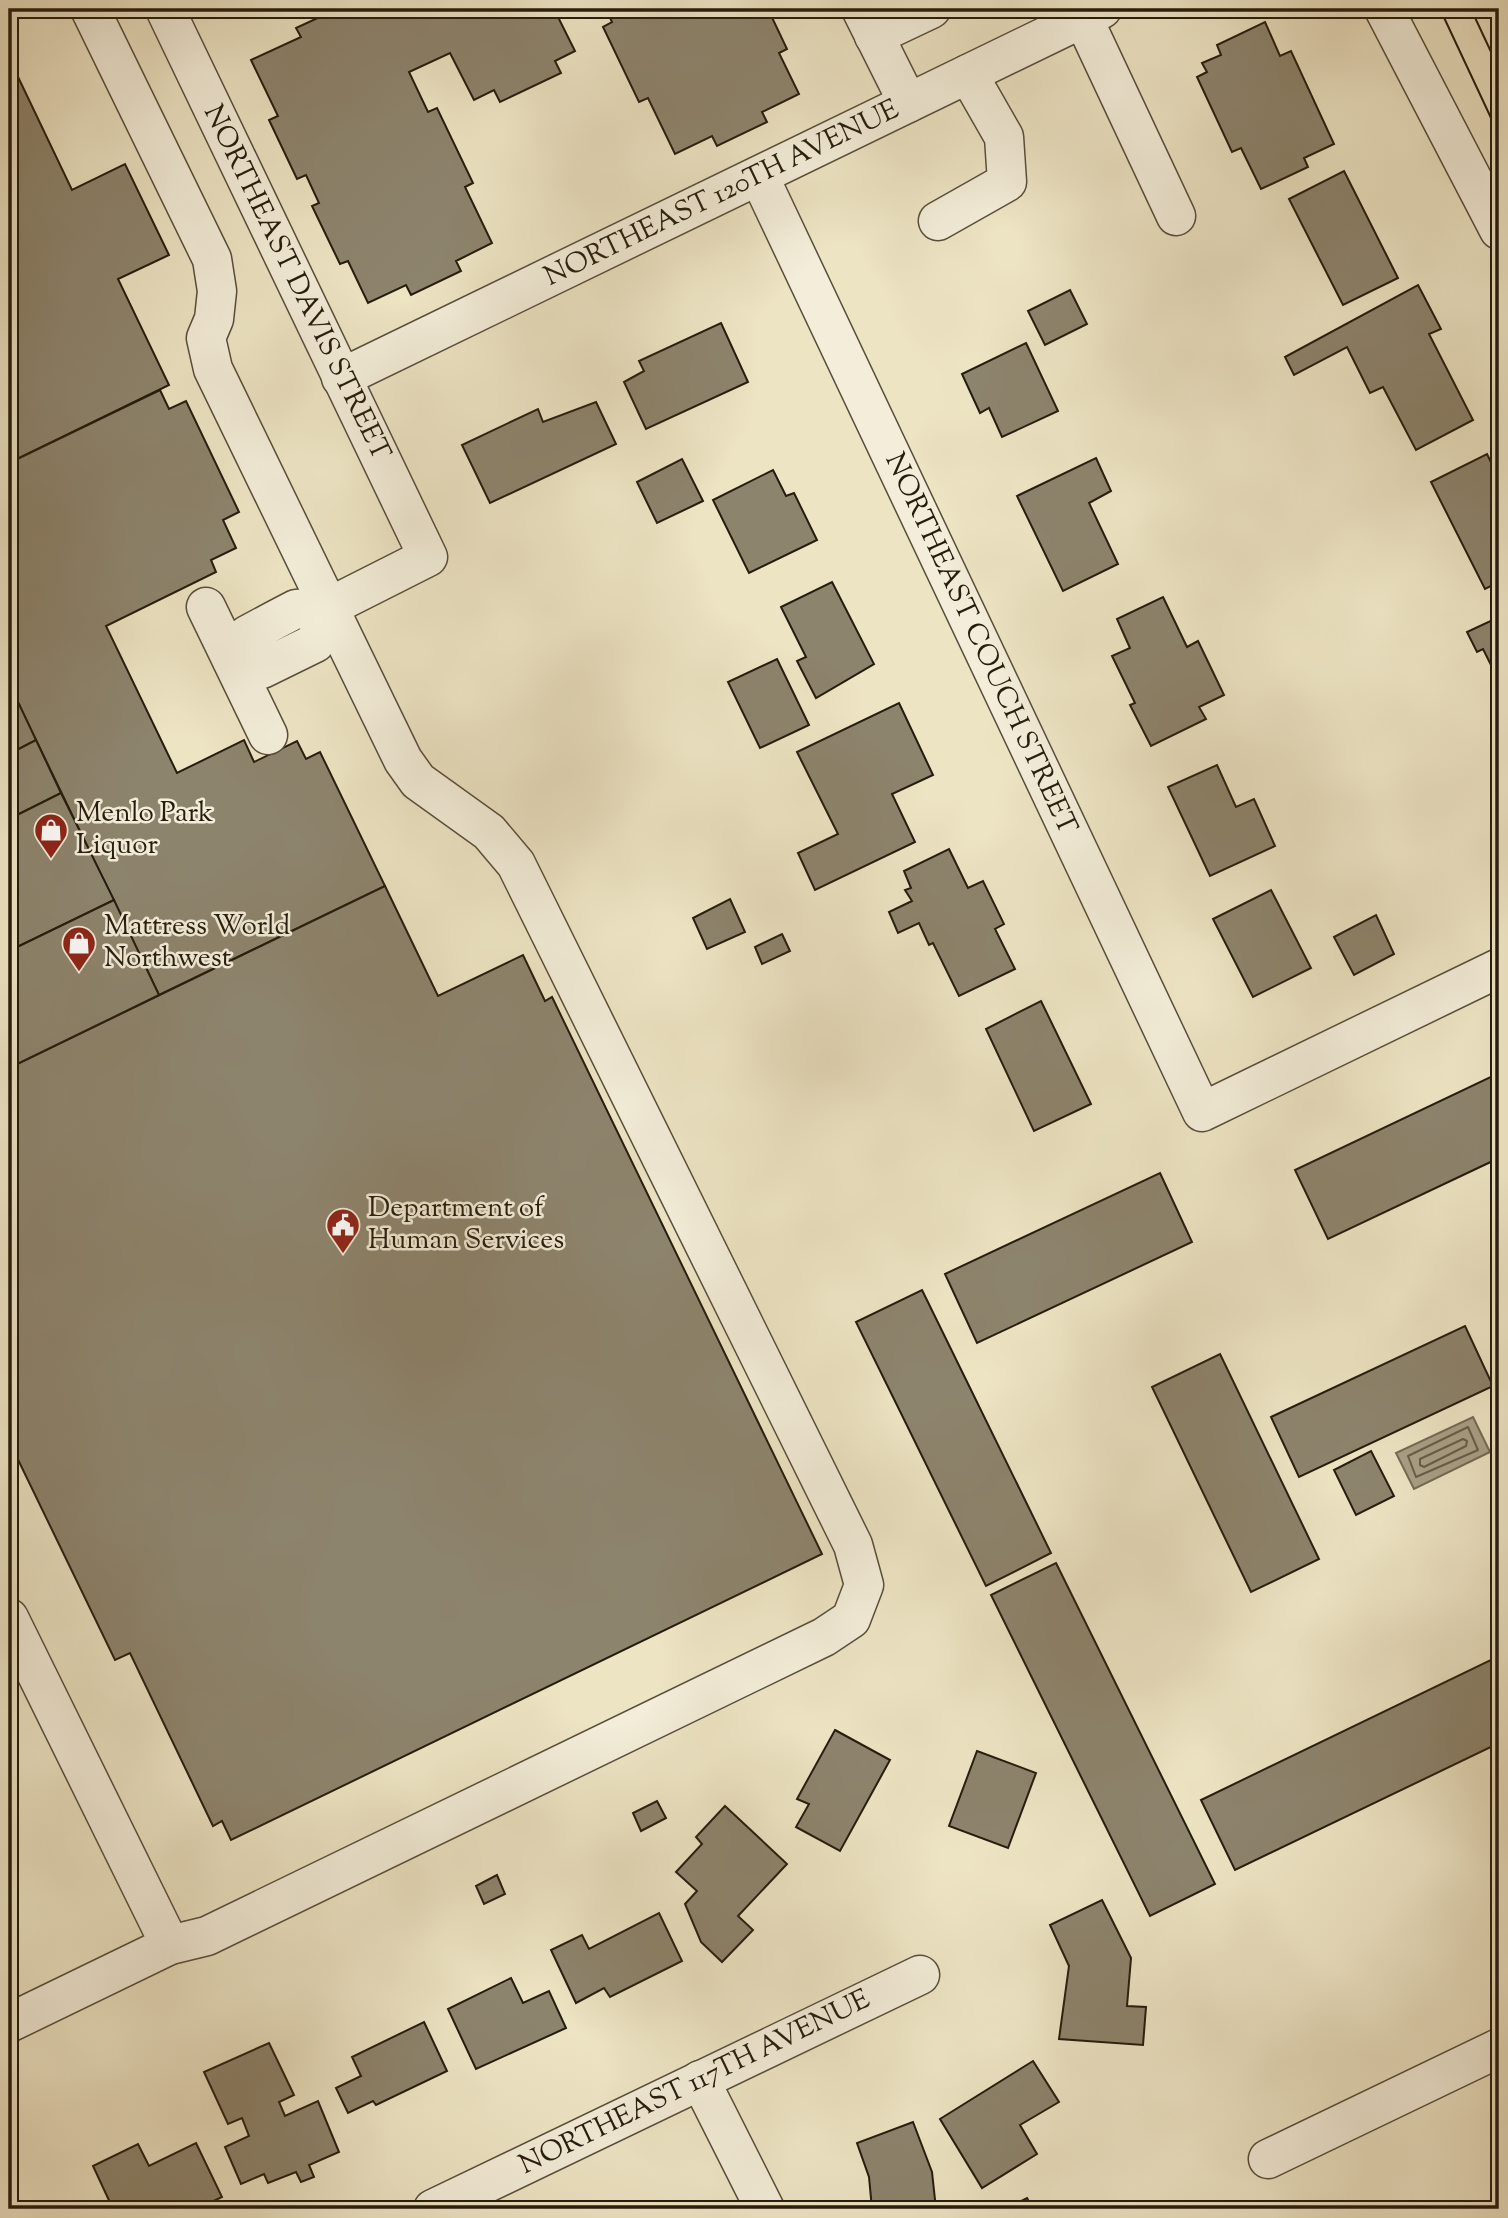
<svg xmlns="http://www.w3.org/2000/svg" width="1508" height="2218" font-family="'Sorts Mill Goudy',serif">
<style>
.water{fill:#a9a086;stroke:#756b56;stroke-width:2}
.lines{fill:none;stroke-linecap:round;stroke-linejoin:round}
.shore{stroke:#685e4a;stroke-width:2}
.building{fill:#8d846d;stroke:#261c0e;stroke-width:2}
.minor-casing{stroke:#584e3c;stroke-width:41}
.minor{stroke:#f3edd9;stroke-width:38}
.tram{stroke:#261c0e;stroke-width:2}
.labels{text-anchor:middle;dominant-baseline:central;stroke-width:5;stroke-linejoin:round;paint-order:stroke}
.street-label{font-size:28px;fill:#261c0e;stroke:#f3edd9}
.poi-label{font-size:28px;fill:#261c0e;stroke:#f3edd9;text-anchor:start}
</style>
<rect width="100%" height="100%" fill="#ede4c4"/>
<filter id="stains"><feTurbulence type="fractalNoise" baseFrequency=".00286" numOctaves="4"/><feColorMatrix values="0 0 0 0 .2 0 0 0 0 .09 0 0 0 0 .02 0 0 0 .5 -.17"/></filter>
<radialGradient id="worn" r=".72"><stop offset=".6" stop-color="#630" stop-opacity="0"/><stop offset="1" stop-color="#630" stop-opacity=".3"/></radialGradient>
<polygon class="water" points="1473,1417 1490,1452 1414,1489 1396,1453"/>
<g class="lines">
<g class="shore">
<polygon points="1468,1427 1478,1450 1416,1477 1408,1456"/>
<polygon points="1463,1439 1467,1441 1466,1446 1424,1467 1420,1465 1420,1459"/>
</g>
</g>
<g class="building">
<polygon points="337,9 554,9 575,51 555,61 561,73 500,102 494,90 474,100 450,53 409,72 428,112 437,108 473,183 465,187 492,243 456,261 461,271 411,295 406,285 368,303 348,261 340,264 312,206 319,203 306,175 297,179 269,120 278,116 251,60 301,37 296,28"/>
<polygon points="606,9 768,9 787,49 779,53 799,94 762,112 767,122 717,146 712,136 675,154 648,98 639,102 603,27 612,22"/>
<polygon points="1265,22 1280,56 1291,51 1334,144 1304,158 1308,167 1261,189 1241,148 1232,152 1197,77 1207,72 1202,63 1221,55 1217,45"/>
<polygon points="9,58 72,190 125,164 169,255 118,279 169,385 9,463"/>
<polygon points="1344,171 1398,278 1343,305 1289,199"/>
<polygon points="1418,285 1441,329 1429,334 1473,420 1416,450 1383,387 1370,393 1347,347 1294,375 1285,357"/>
<polygon points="1070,290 1087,324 1045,345 1028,311"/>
<polygon points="721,323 748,382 646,429 624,382 644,371 639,361"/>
<polygon points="1026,343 1058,411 1002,437 989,408 980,413 962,374"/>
<polygon points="160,390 169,409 186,401 239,512 223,520 236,548 211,560 216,572 106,626 177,773 244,740 254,762 297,741 306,759 320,752 385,886 159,995 9,684 9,463"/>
<polygon points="596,402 616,444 490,503 462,445 538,409 543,422"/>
<polygon points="1487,454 1499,479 1499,582 1485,589 1431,482"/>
<polygon points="1096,458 1111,491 1089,503 1118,564 1063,591 1017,496"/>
<polygon points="682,459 703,501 657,523 637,482"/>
<polygon points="773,470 786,496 794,493 817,540 749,573 713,500"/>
<polygon points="832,582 874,664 816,698 797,661 806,657 781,607"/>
<polygon points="1163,597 1187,647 1198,641 1224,695 1199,707 1206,719 1151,746 1130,705 1135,703 1112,656 1130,648 1117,619"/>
<polygon points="1499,617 1499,681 1483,649 1477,652 1467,632"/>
<polygon points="777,659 809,725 760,748 728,682"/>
<polygon points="9,684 19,704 9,709"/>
<polygon points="899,703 933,775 892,794 915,842 815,890 798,853 838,834 797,752"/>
<polygon points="19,704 36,740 9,754 9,709"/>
<polygon points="36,740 61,793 9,819 9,754"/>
<polygon points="1217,765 1236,807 1254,799 1275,846 1210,876 1168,787"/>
<polygon points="61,793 114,900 9,951 9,819"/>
<polygon points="949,849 968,888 983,881 1004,924 995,929 1015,969 959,996 933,943 929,945 919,923 898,933 889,912 912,901 905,890 911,888 904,871"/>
<polygon points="385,886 438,996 523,955 545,1001 552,997 822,1554 231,1840 222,1821 213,1826 130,1653 115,1660 9,1441 9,1068"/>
<polygon points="1271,890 1311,968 1253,997 1213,919"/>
<polygon points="730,899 745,932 707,949 693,918"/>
<polygon points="114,900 159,995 9,1068 9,951"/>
<polygon points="1376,915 1394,954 1354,975 1334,937"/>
<polygon points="782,934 790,951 762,964 755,947"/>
<polygon points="1041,1001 1091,1104 1034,1131 986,1029"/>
<polygon points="1499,1073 1499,1158 1328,1239 1295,1170"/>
<polygon points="1160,1173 1192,1242 977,1343 945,1274"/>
<polygon points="922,1290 1051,1553 986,1586 856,1322"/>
<polygon points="1465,1326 1493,1386 1299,1477 1271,1417"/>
<polygon points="1220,1354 1319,1559 1251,1592 1152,1387"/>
<polygon points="1371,1451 1394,1496 1356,1515 1334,1470"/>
<polygon points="1056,1563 1215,1884 1150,1916 991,1595"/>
<polygon points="1499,1656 1499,1743 1235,1870 1201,1800"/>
<polygon points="835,1730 890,1760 840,1851 796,1827 809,1804 797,1799"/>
<polygon points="977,1751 1036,1773 1008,1848 949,1826"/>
<polygon points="657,1801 666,1818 641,1831 633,1813"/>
<polygon points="725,1806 787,1864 738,1916 753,1930 722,1962 701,1942 685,1904 697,1891 676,1872 702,1844 696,1837"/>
<polygon points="497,1875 505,1894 484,1904 476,1886"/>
<polygon points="1102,1900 1131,1958 1127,2006 1146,2007 1143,2045 1059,2039 1069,1966 1050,1925"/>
<polygon points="659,1913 682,1961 610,1997 604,1988 576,2003 551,1950 582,1935 589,1949"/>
<polygon points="511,1978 523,2003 549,1991 566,2028 476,2069 448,2009"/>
<polygon points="424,2022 447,2071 376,2105 373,2101 348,2113 336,2088 361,2076 352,2057"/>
<polygon points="269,2043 294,2095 279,2102 285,2116 318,2101 339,2152 309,2165 314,2177 301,2182 296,2172 268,2183 264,2174 241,2184 225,2147 249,2136 242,2118 228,2124 204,2072"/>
<polygon points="1033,2061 1059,2102 1020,2125 1037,2154 982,2188 940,2119"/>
<polygon points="913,2122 932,2172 936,2209 872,2209 869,2177 857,2143"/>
<polygon points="196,2143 222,2197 197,2209 113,2209 93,2166 138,2144 149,2166"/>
<polygon points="1027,2198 1033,2209 1005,2209"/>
</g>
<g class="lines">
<g class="minor-casing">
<g id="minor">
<polyline points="165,9 428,557 329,607 296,609 275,620 247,635 232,660 262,669 315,643 329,607"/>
<polyline points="861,9 908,103"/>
<polyline points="1384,9 1499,230"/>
<polyline points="1083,18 1176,216"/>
<polyline points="874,36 931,9"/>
<polyline points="759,176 1202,1112 1499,968"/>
<polyline points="938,221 1007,182 1004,137 968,74"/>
<polyline points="341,378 1102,9"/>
<polyline points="206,607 268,735"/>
<polyline points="9,1618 170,1945"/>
<polyline points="9,2023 170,1945 207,1936 824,1637 851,1619 864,1585 853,1545 516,864 489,832 418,781 403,760 213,369 206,338 214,319 217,291 212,259 90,9"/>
<polyline points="700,2080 765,2209"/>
<polyline points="1268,2159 1499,2048"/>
<polyline points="433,2209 920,1975"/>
</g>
</g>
<use href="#minor" class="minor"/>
<g class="tram">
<polyline points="1440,9 1499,135"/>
<polyline points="1471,9 1499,69"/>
</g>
</g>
<defs>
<g id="shop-pin" transform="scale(1.75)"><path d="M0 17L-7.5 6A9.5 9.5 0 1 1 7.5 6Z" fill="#8f2418" stroke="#f3edd9"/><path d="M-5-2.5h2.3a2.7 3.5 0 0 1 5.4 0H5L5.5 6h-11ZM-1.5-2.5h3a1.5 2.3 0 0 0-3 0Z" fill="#fff"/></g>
<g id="civic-pin" transform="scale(1.75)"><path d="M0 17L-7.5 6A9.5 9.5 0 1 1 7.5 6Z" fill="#8f2418" stroke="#f3edd9"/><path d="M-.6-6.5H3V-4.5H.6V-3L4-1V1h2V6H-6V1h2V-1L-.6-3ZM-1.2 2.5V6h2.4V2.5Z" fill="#fff"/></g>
</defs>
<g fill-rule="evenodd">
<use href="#shop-pin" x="51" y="830"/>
<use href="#shop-pin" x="79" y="943"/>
<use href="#civic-pin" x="343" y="1225"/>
</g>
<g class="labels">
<g class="street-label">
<text transform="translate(722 194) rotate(-26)">NORTHEAST 120TH AVENUE</text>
<text transform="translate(296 283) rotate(64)">NORTHEAST DAVIS STREET</text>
<text transform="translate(980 644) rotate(65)">NORTHEAST COUCH STREET</text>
<text transform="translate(695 2083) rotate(-26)">NORTHEAST 117TH AVENUE</text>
</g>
<g class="poi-label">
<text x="76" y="814">Menlo Park<tspan x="76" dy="32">Liquor</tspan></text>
<text x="104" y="927">Mattress World<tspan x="104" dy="32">Northwest</tspan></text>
<text x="368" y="1209">Department of<tspan x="368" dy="32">Human Services</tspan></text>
</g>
</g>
<rect width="1508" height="2218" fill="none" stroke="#ede4c4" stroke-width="35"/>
<rect x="10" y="10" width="1487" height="2197" fill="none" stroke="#261c0e" stroke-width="3.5"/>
<rect x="18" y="18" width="1473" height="2183" fill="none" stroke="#261c0e" stroke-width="2"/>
<rect width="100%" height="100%" filter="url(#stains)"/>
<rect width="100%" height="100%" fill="url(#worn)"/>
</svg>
